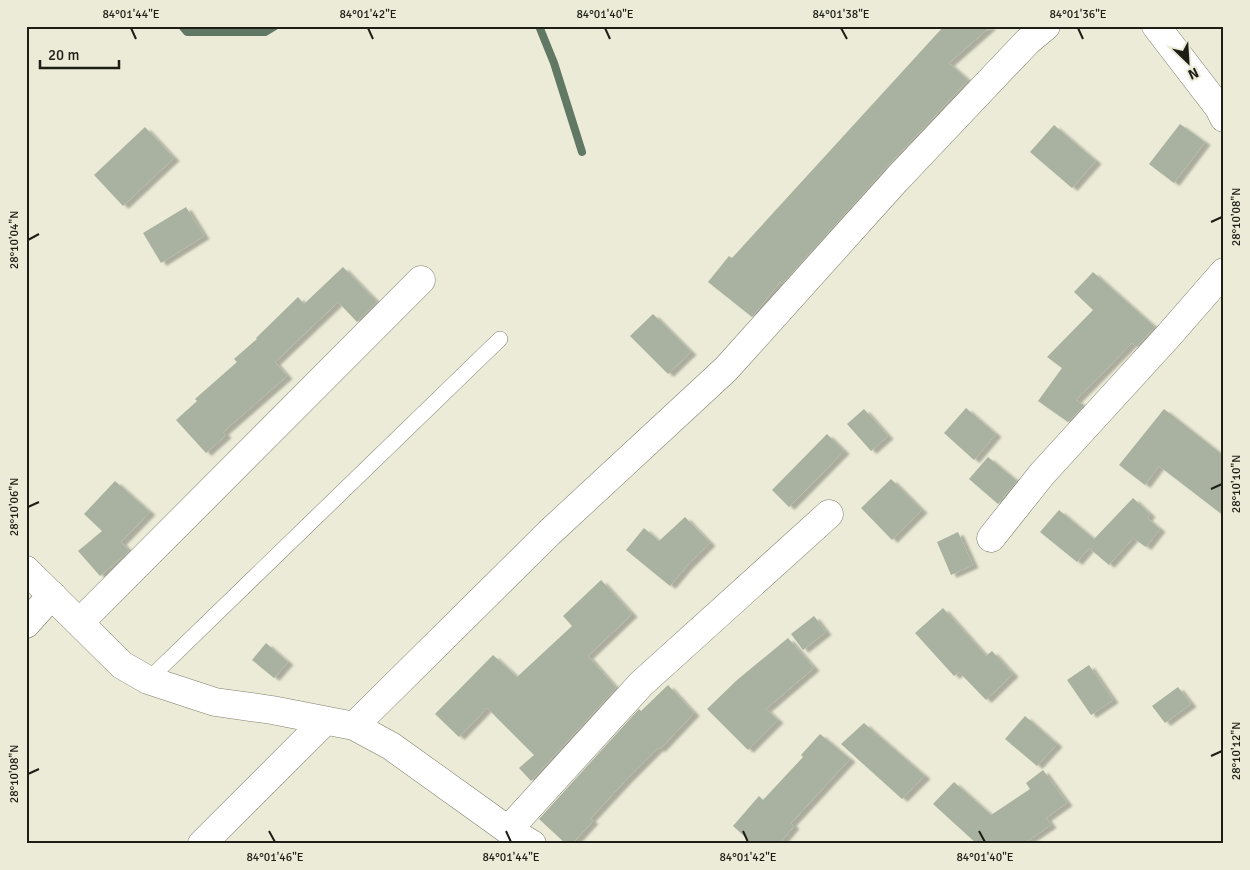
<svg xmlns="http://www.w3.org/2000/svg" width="1250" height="870" font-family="Signika,sans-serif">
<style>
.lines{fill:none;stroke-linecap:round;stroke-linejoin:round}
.stream{stroke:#617864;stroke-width:8}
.building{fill:#a9b2a0;filter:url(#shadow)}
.service-casing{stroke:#7f7e6c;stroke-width:16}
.minor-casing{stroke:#7f7e6c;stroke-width:29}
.service{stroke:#fff;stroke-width:15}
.minor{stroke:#fff;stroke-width:28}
.ticks{fill:none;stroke:#1e1e17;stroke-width:2}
.neatline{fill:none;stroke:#1e1e17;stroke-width:2}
.ticks-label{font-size:12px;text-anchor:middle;fill:#1e1e17}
</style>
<defs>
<filter id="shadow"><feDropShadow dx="5.5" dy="3" stdDeviation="1" flood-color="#0004"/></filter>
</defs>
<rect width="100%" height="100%" fill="#ebebd7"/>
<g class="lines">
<g class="stream">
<polyline points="182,26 187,32 265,32 275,26"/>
<polyline points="539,26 554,63 582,152"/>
</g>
</g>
<g class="building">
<polygon points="944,26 991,26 949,63 968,80 886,168 782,284 780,282 752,317 708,282 729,256 732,258"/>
<polygon points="1180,124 1205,142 1174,183 1149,164"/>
<polygon points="1054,125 1096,161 1072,188 1030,152"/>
<polygon points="145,127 174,158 123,206 94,175"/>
<polygon points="186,207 204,236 161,263 143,233"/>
<polygon points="343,267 377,302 357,322 338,302 275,362 287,376 223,432 226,435 206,453 176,420 197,401 195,399 237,362 234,359 257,339 256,338 298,297 304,304"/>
<polygon points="1093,272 1155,327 1136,347 1132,343 1076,400 1084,405 1068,422 1038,401 1062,368 1047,357 1093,310 1074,292"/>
<polygon points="653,314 691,352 668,374 630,336"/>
<polygon points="966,408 996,434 974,460 944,433"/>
<polygon points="864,409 888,436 871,451 847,424"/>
<polygon points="1164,409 1224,456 1224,516 1159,466 1145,485 1119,465"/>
<polygon points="827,434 844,451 789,507 772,490"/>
<polygon points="988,457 1017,481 998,504 969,479"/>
<polygon points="891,479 922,510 892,540 861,508"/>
<polygon points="115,481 150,512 121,542 129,551 100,576 78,551 102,531 84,514"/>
<polygon points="1133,498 1150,514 1147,518 1160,529 1146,547 1133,538 1109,565 1089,548 1077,562 1040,532 1059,510 1094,539"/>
<polygon points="685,517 710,543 686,567 670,586 626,550 644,528 659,541"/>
<polygon points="958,532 973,565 951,575 937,542"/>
<polygon points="601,580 632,614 588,656 616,688 531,781 519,768 534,755 487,708 459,737 435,714 493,655 517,677 572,626 563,616"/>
<polygon points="943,608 986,656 992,651 1013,674 986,700 959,672 954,676 915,633"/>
<polygon points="814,616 826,632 803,650 791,634"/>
<polygon points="788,638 814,668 766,709 778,720 748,750 707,709 737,680"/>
<polygon points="266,643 288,662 274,678 252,660"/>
<polygon points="1089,665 1113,700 1091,715 1067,680"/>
<polygon points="668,685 694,713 660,749 658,748 626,780 590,819 593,821 572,844 566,844 539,819 639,709 641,711"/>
<polygon points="1178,687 1191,704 1165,723 1152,706"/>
<polygon points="1025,716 1057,744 1037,766 1005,739"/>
<polygon points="864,723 925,776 902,799 841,744"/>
<polygon points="820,734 850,759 791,823 794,826 779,844 753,844 733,826 759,796 763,800 803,757 801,755"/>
<polygon points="1043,770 1067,803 1046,818 1051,825 1023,844 977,844 933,804 954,782 991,815 1030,789 1026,783"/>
</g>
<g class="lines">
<g class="service-casing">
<polyline id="service" points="148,680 500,339"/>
</g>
<g class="minor-casing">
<g id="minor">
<polyline points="1156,26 1219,108 1224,118"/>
<polyline points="991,538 1042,474 1169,335 1224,272"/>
<polyline points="26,570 122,665 148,680 215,702 272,710 354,726 391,746 508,830 532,844"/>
<polyline points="80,622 421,280"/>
<polyline points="26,624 52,595"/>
<polyline points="354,726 549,533 726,369 897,179 1028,41 1046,26"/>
<polyline points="508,830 641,684 829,514"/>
<polyline points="202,844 325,721"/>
</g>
</g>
<use href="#service" class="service"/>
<use href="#minor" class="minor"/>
</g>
<path class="ticks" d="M 131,28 L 136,39M 368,28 L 373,39M 605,28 L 610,39M 841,28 L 847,39M 1078,28 L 1083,39M 1211,222 L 1222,217M 28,240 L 39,234M 1211,489 L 1222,484M 28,507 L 39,502M 1211,756 L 1222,751M 28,774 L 39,769M 269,831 L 275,842M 506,831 L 511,842M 743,831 L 748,842M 979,831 L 985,842"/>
<rect width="1250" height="870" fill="none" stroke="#ebebd7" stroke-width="55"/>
<g transform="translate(1188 62) rotate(155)" stroke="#ebebd7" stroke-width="4" paint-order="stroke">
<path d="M0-4L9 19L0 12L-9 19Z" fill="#1e1e17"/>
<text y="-8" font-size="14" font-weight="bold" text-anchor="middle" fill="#1e1e17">N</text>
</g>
<path d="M40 60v8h79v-8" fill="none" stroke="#1e1e17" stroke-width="2.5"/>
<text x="48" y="60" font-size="15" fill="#1e1e17" stroke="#ebebd7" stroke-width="4" paint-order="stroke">20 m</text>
<rect x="28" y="28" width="1194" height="814" class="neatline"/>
<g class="ticks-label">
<text x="131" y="18">84°01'44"E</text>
<text x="368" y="18">84°01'42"E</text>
<text x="605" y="18">84°01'40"E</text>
<text x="841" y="18">84°01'38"E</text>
<text x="1078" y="18">84°01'36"E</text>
<text transform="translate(1236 217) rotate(-90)" y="4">28°10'08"N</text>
<text transform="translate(14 240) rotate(-90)" y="4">28°10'04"N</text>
<text transform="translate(1236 484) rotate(-90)" y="4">28°10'10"N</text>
<text transform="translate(14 507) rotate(-90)" y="4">28°10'06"N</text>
<text transform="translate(1236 751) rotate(-90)" y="4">28°10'12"N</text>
<text transform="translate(14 774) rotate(-90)" y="4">28°10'08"N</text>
<text x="275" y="861">84°01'46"E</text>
<text x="511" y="861">84°01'44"E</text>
<text x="748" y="861">84°01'42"E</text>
<text x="985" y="861">84°01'40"E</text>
</g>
</svg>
